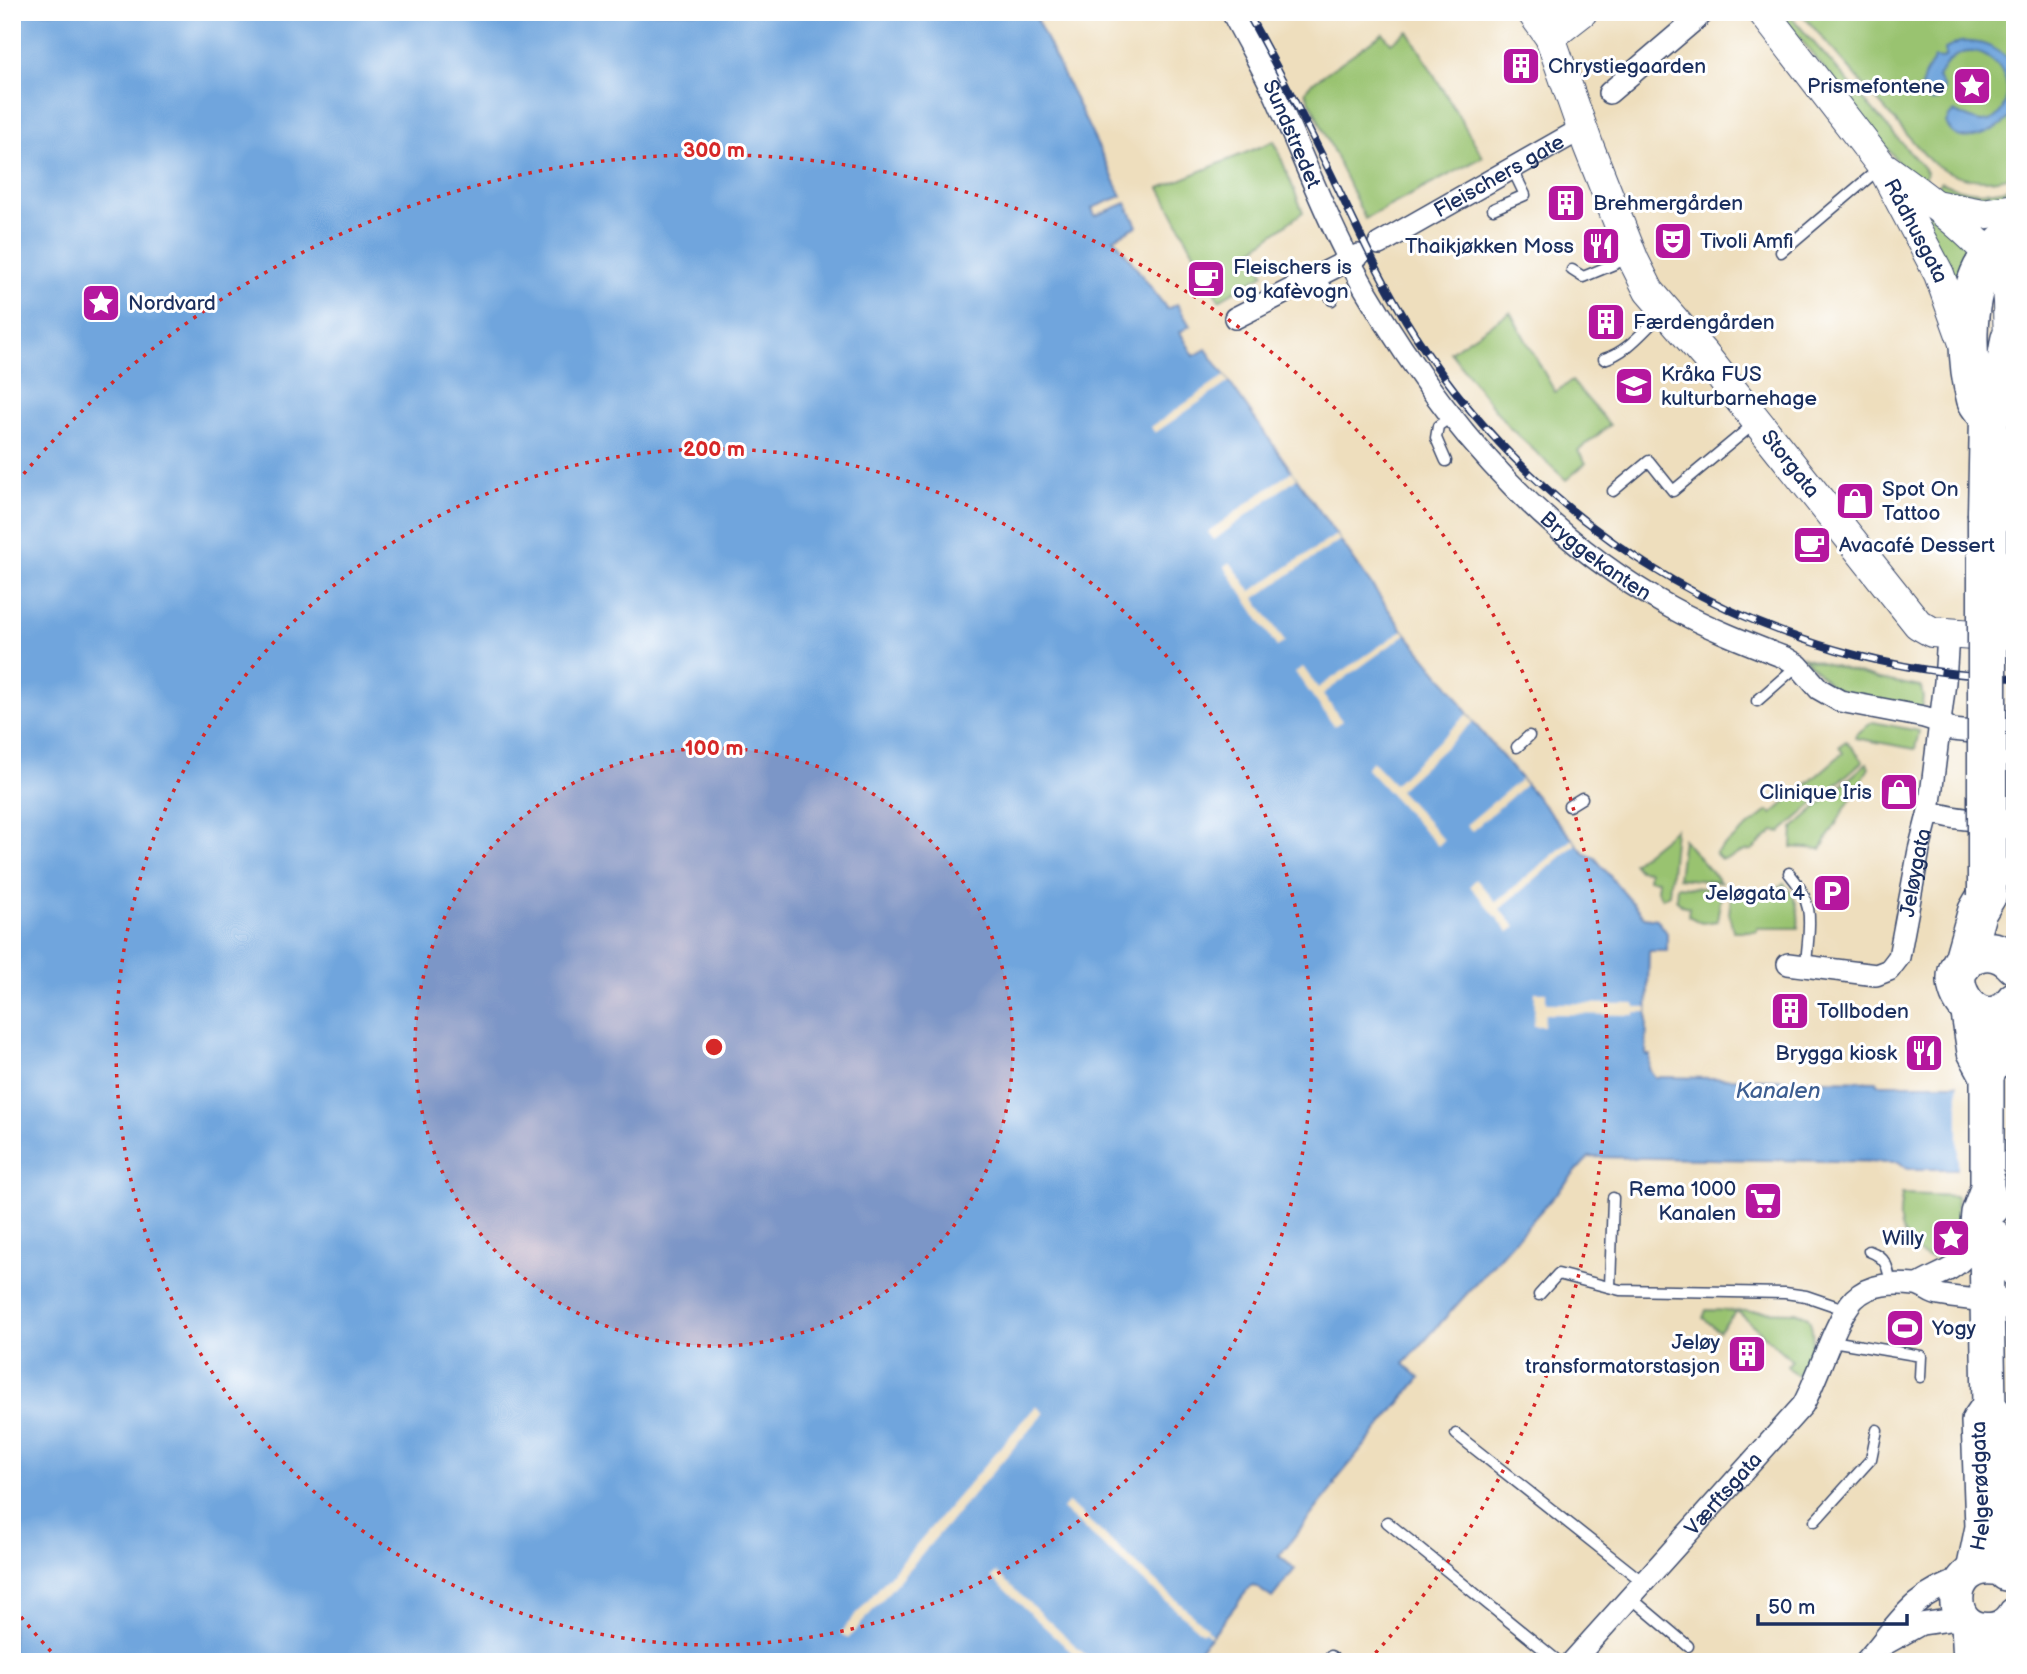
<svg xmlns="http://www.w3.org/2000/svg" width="2027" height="1674" font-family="'Balsamiq Sans',sans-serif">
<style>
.green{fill:#99c370;stroke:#5a7967;stroke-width:2}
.water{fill:#6fa5dd;stroke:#456a9e;stroke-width:2}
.pier{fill:#eedebd}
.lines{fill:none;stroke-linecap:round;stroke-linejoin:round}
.lane-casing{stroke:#3b496c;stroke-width:13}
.street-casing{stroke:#3b496c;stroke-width:24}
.secondary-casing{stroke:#3b496c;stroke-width:32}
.primary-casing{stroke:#3b496c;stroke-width:36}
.highway-casing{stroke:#3b496c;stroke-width:41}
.lane{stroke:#fff;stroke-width:10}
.street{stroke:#fff;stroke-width:21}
.secondary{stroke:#fff;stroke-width:30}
.primary{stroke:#fff;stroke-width:33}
.highway{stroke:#fff;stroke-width:38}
.rail-casing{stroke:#1b2f5e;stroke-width:8}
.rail{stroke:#fff;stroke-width:5;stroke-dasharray:16;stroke-linecap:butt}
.highway-bridge-casing{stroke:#3b496c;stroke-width:41;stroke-linecap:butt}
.highway-bridge{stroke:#fff;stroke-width:38}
.ring{fill:none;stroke:#d62828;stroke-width:3.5;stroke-dasharray:3.5 7}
.labels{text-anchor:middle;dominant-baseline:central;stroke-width:6;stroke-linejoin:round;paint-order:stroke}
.poi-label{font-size:21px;fill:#1b2f5e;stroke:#fff;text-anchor:start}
.street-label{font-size:21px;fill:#1b2f5e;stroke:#fff}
.water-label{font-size:23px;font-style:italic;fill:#3d5e91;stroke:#fff}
.centre{fill:#d62828;stroke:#fff;stroke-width:3.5}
.ring-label{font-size:21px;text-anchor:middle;font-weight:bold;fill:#d62828;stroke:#fff;stroke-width:6;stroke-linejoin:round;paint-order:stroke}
</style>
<rect width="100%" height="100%" fill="#fff"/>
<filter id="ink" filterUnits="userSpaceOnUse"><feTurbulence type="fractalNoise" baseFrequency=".0143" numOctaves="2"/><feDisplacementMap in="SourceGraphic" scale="14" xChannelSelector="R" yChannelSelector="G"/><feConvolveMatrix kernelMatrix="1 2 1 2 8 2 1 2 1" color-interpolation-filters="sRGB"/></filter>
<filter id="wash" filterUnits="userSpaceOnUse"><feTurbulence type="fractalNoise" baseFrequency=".00686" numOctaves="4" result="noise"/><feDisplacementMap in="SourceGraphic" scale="28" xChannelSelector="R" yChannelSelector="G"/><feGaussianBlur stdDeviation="1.57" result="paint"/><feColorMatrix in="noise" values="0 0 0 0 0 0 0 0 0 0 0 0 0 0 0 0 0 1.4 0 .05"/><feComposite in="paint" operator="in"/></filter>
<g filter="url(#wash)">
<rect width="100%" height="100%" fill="#eedebd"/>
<g class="green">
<polygon points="1779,12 1787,12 1927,172 1923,187 1899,163"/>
<path d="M 1800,12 L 1880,12 L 1903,15 L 1904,12 L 1974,12 L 2015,15 L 2015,175 C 1983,185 1957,180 1930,161 Z"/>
<polygon points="1408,31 1483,157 1365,219 1305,91 1312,83 1383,33 1391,43"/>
<polygon points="1274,141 1303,212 1252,250 1264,274 1219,300 1160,188"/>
<path d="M 1941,182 C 1964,193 1991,195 2015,186 L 2015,201 L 1931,193 Z"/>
<polygon points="1920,205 1973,251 1955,299"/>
<polygon points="1510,312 1555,392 1572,381 1610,425 1578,451 1586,463 1566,480 1509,427 1450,352"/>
<polygon points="1803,657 1879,679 1921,687 1923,698 1921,709 1848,695 1829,684"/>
<polygon points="1873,722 1919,731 1915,749 1855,738 1856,734"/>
<path d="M 1846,741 L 1863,761 L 1781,832 L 1774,831 L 1752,850 C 1739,850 1735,859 1721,859 L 1715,853 L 1768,811 L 1772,814 L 1843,753 L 1839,746 Z"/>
<polygon points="1867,763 1869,768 1821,849 1792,847 1793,828"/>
<polygon points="1675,829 1669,894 1662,898 1657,890 1658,880 1648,879 1649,871 1639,870 1633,863"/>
<polygon points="1683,839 1720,882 1678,878"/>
<path d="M 1784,883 C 1796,898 1800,909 1798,928 L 1757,928 L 1757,931 L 1733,931 L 1729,914 L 1731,896 L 1769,898 Z"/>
<polygon points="1677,886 1722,890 1717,921 1702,923 1688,916 1689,907 1681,905 1676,899"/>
<path d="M 1902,1194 L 1957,1196 L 1956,1233 L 1948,1235 L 1948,1239 L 1953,1242 C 1938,1258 1928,1266 1913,1246 C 1909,1241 1903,1234 1901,1227 C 1898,1218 1901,1203 1902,1194 Z"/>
<path d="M 1706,1310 L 1796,1312 L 1808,1317 C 1819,1339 1807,1356 1797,1376 L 1787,1366 L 1792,1360 L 1737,1311 L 1719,1331 L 1703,1318 Z"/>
</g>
<g class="water">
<polygon points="12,12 1033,12 1122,196 1092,208 1095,216 1126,203 1137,226 1114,238 1167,309 1177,304 1190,326 1180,332 1194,356 1206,349 1403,630 1454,692 1473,722 1585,854 1595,858 1644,917 1657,919 1667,933 1667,951 1649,951 1646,1055 1650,1055 1649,1069 1655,1077 1876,1081 1877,1084 2015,1084 2015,1169 1907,1169 1899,1162 1589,1157 1404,1364 1420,1378 1334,1483 1335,1485 1279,1556 1295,1569 1272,1598 1255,1586 1250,1587 1214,1633 1187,1662 12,1662"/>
<path d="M 1960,42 C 1984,40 2001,49 2015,67 L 2015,111 C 2003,130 1956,154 1946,122 L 1950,115 L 1955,112 C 1973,120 1988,131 2002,110 C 2026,70 1963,21 1938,78 L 1944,88 C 1941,104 1926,106 1920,91 L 1924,77 L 1935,58 L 1943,59 L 1946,56 L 1945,49 Z"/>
</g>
<g class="pier">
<polygon points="1225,376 1229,382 1155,433 1151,427"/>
<polygon points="1292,471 1297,478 1214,540 1208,532"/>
<polygon points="1336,535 1340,540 1255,598 1285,642 1277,647 1224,566 1230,562 1251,591"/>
<polygon points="1403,630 1406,634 1323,694 1342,721 1334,726 1295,672 1303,667 1318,688"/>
<polygon points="1467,714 1473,722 1399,790 1444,840 1438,846 1366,768 1372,761 1394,784"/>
<polygon points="1521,779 1525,785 1472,831 1466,825"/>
<polygon points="1572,839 1576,844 1500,909 1516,927 1509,932 1470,886 1476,879 1496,902"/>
<polygon points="1535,992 1546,992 1546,1003 1634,1004 1635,1007 1647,1007 1647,1012 1635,1012 1635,1015 1545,1014 1544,1026 1534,1026"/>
<rect x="1958" y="1081" width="57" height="92"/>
<polygon points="1036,1406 1044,1413 848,1639 840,1633"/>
<polygon points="1068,1502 1207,1628 1206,1629 1212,1634 1210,1636 1204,1631 1202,1633 1062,1509"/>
<polygon points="996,1572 1093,1662 1082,1662 991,1577"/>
</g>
</g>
<g filter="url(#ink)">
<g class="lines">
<g class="lane-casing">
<g id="lane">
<polyline points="1493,209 1525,195 1512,168"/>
<polyline points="1781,252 1880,168"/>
<polyline points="1572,270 1583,277 1629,258"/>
<polyline points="1320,274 1332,300"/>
<path d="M 1604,359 C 1629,352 1645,328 1664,312"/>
<polyline points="1446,461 1436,438 1438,426 1452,416"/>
<polyline points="1613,491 1649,461 1673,491 1755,423"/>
<polyline points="1757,701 1798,665"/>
<polyline points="1517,747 1529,736"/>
<polyline points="1569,806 1582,798"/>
<path d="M 1789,873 C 1818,907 1808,926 1806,966"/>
<path d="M 1869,1251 C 1886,1257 1888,1267 1891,1284"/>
<polyline points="1610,1287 1613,1198"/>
<polyline points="1539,1295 1558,1274 1620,1290 1785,1293 1806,1296 1847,1310"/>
<polyline points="1832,1341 1921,1356 1920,1377"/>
<polyline points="1456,1434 1643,1582"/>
<polyline points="1815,1521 1871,1459 1877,1430"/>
<polyline points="1387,1522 1559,1662"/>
<polyline points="1630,1597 1688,1646"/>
<polyline points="1331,1656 1338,1662"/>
</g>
</g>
<g class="street-casing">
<g id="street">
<path id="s1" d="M 1232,12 C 1247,42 1265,71 1278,101 C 1306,164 1331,230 1365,289 C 1439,415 1539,535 1670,607 C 1706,627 1747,643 1786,658 L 1798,665 L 1819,689 L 1840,701 L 1924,717 L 1940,722 L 1952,730 L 2015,736"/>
<polyline points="1609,93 1704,12"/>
<path id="s2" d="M 1379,244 L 1583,128"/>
<polyline points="1235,318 1359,255"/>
<path d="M 1929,811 C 1957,822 1987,818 2015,828"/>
<path id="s3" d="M 1788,964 L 1876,975 L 1889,970 L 1899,957 L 1919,850 L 1929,811 L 1945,682 L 1948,635"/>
<path d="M 1919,1285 C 1933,1276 1952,1271 1963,1259 C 1969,1253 1972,1242 1976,1234"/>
<polyline points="1885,1644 1921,1624 1963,1618"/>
<path id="s4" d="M 1572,1662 L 1803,1405 C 1818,1378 1835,1319 1854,1299 C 1870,1283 1894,1283 1915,1285 C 1924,1286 1930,1294 1939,1295 C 1954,1298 1971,1299 1987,1301"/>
<path d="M 1865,1662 C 1899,1623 1910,1595 1963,1579"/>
</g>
</g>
<g class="secondary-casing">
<g id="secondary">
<path id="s5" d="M 1532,12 L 1550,37 L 1588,145 L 1634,261 L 1649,291 L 1705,356 L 1918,624 L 1932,632 L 2015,638"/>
<path id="s6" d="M 1763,12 L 1882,166 L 1939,274 L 1965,346"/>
<polyline points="1550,37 1582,12"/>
<path d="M 1885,168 C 1917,191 1993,245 2005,281 C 2011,301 2006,320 2010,340"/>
<polyline points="1935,205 1982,214 2015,209"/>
<polyline points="1996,1235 2003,1254 2015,1272"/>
<polyline points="1987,1301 2015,1306"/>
</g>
</g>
<g class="primary-casing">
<g id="primary">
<polyline points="1967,1007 1974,1052 1987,1076"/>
<polyline points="1987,1188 1978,1213 1976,1234 1986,1247 1989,1405 2000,1420 2006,1574"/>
<polyline points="1993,1208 1987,1188 1987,1076 1999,1052 2004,1011"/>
<path d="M 1993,1568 C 1945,1563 1944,1636 1994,1629 C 2003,1628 2010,1622 2015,1614"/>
<path id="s7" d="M 1973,1571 L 1982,1527 L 1978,1421 L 1989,1405"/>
<polyline points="1968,1624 1970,1662"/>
<polyline points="1995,1662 2007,1624"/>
</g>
</g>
<g class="highway-casing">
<g id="highway">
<path d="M 1989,417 C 1985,411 1978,406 1976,399 C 1966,362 1964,304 1982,269 C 1990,254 2003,243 2015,232"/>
<polyline points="1987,513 1989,417 1999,405 2010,340 2015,335"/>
<polyline points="1962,965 1977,912 1987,895"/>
<path d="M 2015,965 C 2006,955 1995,949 1981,952 C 1925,964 1977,1051 2015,1001"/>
</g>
</g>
<use href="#lane" class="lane"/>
<use href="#street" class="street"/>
<use href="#secondary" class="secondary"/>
<use href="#primary" class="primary"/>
<use href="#highway" class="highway"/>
<g class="rail-casing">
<path id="rail" d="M 1247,12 C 1277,66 1305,121 1332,176 C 1358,230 1383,285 1415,335 C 1548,540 1770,670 2015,678"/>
</g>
<use href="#rail" class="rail"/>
<g class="highway-bridge-casing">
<polyline id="highway-bridge" points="1987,513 1987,895"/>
</g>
<use href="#highway-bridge" class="highway-bridge"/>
</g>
</g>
<circle cx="714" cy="1047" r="299" fill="#d62828" fill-opacity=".12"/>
<g class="ring">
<circle cx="714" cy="1047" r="299"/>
<circle cx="714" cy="1047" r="598"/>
<path d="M58 1659A897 897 0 0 1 17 1612M17 482A897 897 0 1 1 1370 1659"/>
</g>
<defs>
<g id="building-square" transform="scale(2.0125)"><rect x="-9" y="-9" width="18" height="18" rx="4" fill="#b5179e" stroke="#fff"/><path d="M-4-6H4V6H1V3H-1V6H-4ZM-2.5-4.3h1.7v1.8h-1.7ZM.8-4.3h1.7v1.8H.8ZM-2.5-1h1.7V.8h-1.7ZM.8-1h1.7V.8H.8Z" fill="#fff"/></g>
<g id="sight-square" transform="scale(2.0125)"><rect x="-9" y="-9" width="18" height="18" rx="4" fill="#b5179e" stroke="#fff"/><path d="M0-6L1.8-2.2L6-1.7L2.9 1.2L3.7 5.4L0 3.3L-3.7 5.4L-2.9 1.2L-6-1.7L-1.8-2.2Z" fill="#fff"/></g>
<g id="theatre-square" transform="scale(2.0125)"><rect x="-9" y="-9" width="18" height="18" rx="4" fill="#b5179e" stroke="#fff"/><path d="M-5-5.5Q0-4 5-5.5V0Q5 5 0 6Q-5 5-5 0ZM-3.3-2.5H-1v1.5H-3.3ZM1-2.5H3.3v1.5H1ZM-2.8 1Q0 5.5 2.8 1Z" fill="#fff"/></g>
<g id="restaurant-square" transform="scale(2.0125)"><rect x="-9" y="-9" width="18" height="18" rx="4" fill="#b5179e" stroke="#fff"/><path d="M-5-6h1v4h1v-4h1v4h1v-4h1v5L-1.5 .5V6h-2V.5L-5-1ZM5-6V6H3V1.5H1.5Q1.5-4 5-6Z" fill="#fff"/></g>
<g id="cafe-square" transform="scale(2.0125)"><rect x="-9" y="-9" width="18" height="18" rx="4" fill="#b5179e" stroke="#fff"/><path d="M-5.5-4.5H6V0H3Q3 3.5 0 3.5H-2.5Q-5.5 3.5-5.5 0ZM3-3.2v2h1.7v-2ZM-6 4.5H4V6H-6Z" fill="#fff"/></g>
<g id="school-square" transform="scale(2.0125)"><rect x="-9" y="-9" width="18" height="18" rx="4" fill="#b5179e" stroke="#fff"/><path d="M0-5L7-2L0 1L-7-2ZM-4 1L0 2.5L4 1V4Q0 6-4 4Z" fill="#fff"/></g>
<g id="shop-square" transform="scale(2.0125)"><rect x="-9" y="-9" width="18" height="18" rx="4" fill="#b5179e" stroke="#fff"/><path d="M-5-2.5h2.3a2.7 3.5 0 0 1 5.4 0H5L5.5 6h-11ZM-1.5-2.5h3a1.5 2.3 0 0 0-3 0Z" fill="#fff"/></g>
<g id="parking-square" transform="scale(2.0125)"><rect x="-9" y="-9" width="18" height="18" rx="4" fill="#b5179e" stroke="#fff"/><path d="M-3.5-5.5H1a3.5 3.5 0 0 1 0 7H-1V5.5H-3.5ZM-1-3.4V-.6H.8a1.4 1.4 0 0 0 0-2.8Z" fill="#fff"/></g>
<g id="supermarket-square" transform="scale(2.0125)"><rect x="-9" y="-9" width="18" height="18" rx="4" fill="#b5179e" stroke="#fff"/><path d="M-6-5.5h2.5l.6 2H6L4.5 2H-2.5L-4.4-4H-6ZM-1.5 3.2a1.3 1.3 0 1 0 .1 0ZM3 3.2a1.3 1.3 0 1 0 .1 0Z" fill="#fff"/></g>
<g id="stadium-square" transform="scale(2.0125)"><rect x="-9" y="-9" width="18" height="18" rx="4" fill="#b5179e" stroke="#fff"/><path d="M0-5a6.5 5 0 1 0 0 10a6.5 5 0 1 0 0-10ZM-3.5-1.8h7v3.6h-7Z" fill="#fff"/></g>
</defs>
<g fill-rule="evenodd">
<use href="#building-square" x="1521" y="66"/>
<use href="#sight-square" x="1972" y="86"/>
<use href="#building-square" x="1566" y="203"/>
<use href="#theatre-square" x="1673" y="241"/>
<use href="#restaurant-square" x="1601" y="246"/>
<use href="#cafe-square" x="1206" y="279"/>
<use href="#sight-square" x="101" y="303"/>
<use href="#building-square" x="1606" y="322"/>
<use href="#school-square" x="1634" y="386"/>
<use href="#shop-square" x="1855" y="501"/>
<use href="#cafe-square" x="1812" y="545"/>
<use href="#shop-square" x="1899" y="792"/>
<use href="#parking-square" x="1832" y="893"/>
<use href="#building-square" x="1790" y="1011"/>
<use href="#restaurant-square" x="1924" y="1053"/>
<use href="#supermarket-square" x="1763" y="1201"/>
<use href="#sight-square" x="1951" y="1238"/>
<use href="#stadium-square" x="1905" y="1328"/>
<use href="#building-square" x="1747" y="1354"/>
</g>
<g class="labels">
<g class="poi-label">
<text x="1548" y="66">Chrystiegaarden</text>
<text x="1945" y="86" text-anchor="end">Prismefontene</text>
<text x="1593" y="203">Brehmergården</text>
<text x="1700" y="241">Tivoli Amfi</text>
<text x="1574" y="246" text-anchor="end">Thaikjøkken Moss</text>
<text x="1233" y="267">Fleischers is<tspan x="1233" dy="24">og kafèvogn</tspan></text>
<text x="128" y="303">Nordvard</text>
<text x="1633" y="322">Færdengården</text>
<text x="1661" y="374">Kråka FUS<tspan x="1661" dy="24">kulturbarnehage</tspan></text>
<text x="1882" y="489">Spot On<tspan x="1882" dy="24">Tattoo</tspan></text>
<text x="1839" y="545">Avacafé Dessert</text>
<text x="1872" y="792" text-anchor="end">Clinique Iris</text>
<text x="1805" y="893" text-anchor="end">Jeløgata 4</text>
<text x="1817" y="1011">Tollboden</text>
<text x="1897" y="1053" text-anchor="end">Brygga kiosk</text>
<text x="1736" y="1189" text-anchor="end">Rema 1000<tspan x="1736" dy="24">Kanalen</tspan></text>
<text x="1924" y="1238" text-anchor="end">Willy</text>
<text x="1932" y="1328">Yogy</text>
<text x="1720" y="1342" text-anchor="end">Jeløy<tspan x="1720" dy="24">transformatorstasjon</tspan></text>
</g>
<g class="street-label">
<text stroke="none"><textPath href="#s1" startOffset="136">Sundstredet</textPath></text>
<text stroke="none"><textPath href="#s2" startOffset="138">Fleischers gate</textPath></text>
<text stroke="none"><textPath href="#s6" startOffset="268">Rådhusgata</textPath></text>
<text stroke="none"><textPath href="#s5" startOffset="527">Storgata</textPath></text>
<text stroke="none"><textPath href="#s1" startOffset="663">Bryggekanten</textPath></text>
<text stroke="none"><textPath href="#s3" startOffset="205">Jeløygata</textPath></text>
<text stroke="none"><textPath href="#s7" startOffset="86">Helgerødgata</textPath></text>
<text stroke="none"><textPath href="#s4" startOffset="226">Værftsgata</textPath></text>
</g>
<g class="water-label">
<text x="1778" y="1091">Kanalen</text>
</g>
</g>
<circle cx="714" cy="1047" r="10" class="centre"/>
<g class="ring-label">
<text x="714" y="157">300 m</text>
<text x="714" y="456">200 m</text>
<text x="714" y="755">100 m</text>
</g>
<rect width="2027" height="1674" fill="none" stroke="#fff" stroke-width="42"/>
<path d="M1758 1614v10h149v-10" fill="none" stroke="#1b2f5e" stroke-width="3.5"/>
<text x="1768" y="1614" font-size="21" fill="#1b2f5e" stroke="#ffffff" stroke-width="5" paint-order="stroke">50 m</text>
</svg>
